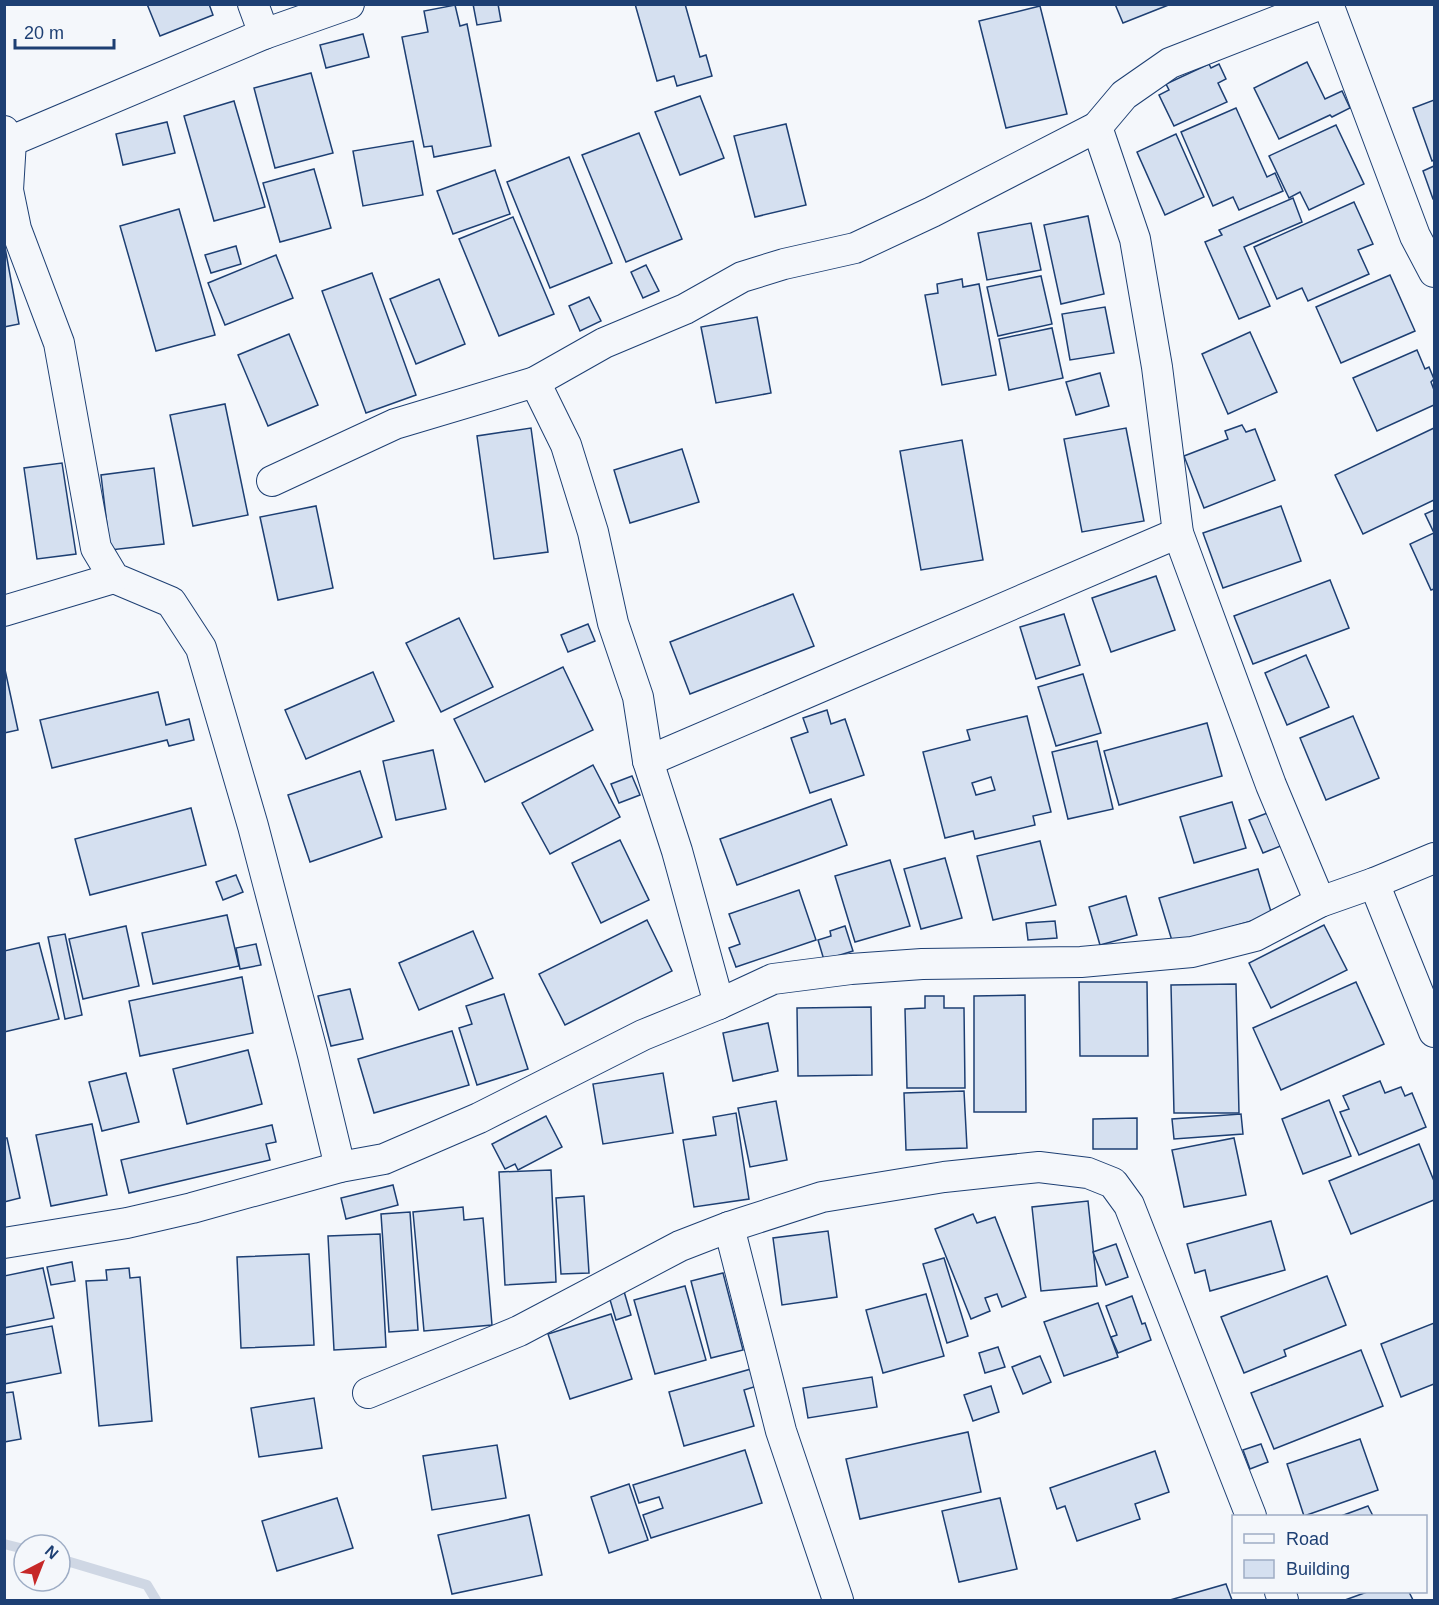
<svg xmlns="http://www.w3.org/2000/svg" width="1439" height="1605" font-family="Helvetica,sans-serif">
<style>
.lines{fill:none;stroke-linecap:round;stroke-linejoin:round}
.stream{stroke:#cfd7e4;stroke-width:10}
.building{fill:#d5e0f0;stroke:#1d3f73;stroke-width:1.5;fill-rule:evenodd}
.street-casing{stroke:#1d3f73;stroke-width:32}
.street{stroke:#f4f7fb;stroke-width:30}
</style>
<rect width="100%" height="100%" fill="#f4f7fb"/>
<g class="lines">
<g class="stream">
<polyline points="4,1544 24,1549"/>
<polyline points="60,1559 147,1585 156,1600"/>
</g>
</g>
<g class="building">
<polygon points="147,4 209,4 213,15 160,36"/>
<polygon points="473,4 498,4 501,21 477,25"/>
<polygon points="635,4 685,4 700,57 706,55 712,76 677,86 674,76 657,81"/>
<polygon points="1115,4 1171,4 1123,23"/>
<polygon points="455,5 460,26 467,24 491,146 434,157 432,146 424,147 402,37 428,32 424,11"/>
<polygon points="1040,6 1067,114 1006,128 979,21"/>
<polygon points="363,34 369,57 326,68 320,45"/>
<polygon points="1307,62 1325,99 1342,91 1350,108 1332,117 1330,115 1279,139 1254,88"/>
<polygon points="1209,64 1211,68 1219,64 1226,79 1218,83 1227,102 1174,126 1159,95 1169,90 1166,84"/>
<polygon points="311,73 333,153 275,168 254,88"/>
<polygon points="700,96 724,158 680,175 655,112"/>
<polygon points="1434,100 1434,160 1432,161 1413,108"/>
<polygon points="234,101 265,207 214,221 184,116"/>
<polygon points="1236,108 1267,177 1275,173 1283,191 1239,210 1233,197 1213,206 1181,132"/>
<polygon points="167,122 175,153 123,165 116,134"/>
<polygon points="786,124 806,205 755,217 734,136"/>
<polygon points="1336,125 1364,184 1309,210 1300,192 1289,198 1269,156"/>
<polygon points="639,133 682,239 626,262 582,155"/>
<polygon points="1176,134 1204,197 1165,215 1137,152"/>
<polygon points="413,141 423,195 363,206 353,151"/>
<polygon points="569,157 612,263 550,288 507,182"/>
<polygon points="1434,166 1434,199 1433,199 1423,171"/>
<polygon points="314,169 331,228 280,242 263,183"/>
<polygon points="495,170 510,214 453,234 437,191"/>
<polygon points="1293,198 1302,222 1244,247 1270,306 1239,319 1205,242 1222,235 1219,230"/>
<polygon points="1354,202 1373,244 1358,250 1369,274 1308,301 1302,288 1277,299 1254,247"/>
<polygon points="179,209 215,335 156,351 120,226"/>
<polygon points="1088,216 1104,294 1061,304 1044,225"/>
<polygon points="513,217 554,314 499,336 459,239"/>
<polygon points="1031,223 1041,270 987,280 978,233"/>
<polygon points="4,242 19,324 4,327"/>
<polygon points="236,246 241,264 211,273 205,255"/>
<polygon points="276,255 293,298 225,325 208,283"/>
<polygon points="646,265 659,291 643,298 631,272"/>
<polygon points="372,273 416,395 366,413 322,291"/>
<polygon points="1390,275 1415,331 1341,363 1316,307"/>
<polygon points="1041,276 1052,324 998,336 987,287"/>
<polygon points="439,279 465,344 416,364 390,299"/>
<polygon points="962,279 963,287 979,284 996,375 942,385 925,295 938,293 937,284"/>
<polygon points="589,297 601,321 580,331 569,306"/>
<polygon points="1105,307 1114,353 1070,360 1062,314"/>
<polygon points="757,317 771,393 716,403 701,327"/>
<polygon points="1052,328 1063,378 1009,390 999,339"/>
<polygon points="1250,332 1277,392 1228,414 1202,354"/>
<polygon points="289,334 318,405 268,426 238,355"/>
<polygon points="1417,350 1425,369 1429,367 1434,379 1431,382 1434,390 1434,405 1377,431 1353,378"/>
<polygon points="1100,373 1109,406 1076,415 1066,382"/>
<polygon points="225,404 248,515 193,526 170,415"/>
<polygon points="1242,425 1246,432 1255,429 1275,480 1204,508 1184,456 1228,439 1225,431"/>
<polygon points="531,428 548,552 494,559 477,436"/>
<polygon points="1126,428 1144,521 1082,532 1064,439"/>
<polygon points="1434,428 1434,500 1363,534 1335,475"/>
<polygon points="962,440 983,560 921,570 900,451"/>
<polygon points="682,449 699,502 630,523 614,470"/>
<polygon points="62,463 76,554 37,559 24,468"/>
<polygon points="154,468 164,544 110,550 101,475"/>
<polygon points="316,506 333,588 278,600 260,517"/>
<polygon points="1281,506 1301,561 1223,588 1203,533"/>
<polygon points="1434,510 1434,589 1431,590 1410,544 1434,533 1425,514"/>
<polygon points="1156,576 1175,630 1111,652 1092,598"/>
<polygon points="1330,580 1349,628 1253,664 1234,616"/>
<polygon points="793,594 814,646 690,694 670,642"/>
<polygon points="1064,614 1080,665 1036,679 1020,627"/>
<polygon points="459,618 493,687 441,712 406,643"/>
<polygon points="588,624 595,641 568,652 561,635"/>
<polygon points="1306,655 1329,707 1287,725 1265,673"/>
<polygon points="4,665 18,730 4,733"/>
<polygon points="563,667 593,730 485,782 454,719"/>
<polygon points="373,672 394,721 306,759 285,710"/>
<polygon points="1083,674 1101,733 1056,746 1038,687"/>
<polygon points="158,692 166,725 189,719 194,740 169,746 167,740 52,768 40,720"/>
<polygon points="827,710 831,724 845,719 864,775 810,793 791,738 808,732 803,718"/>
<path d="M 1027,716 L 1051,812 L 1033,816 L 1035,825 L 975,839 L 973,831 L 945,838 L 923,752 L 970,740 L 967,730 ZM 991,777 L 995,790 L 976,795 L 972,783 Z"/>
<polygon points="1353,716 1379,778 1326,800 1300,738"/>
<polygon points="1207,723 1222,776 1119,805 1104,751"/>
<polygon points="1097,741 1113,809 1068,819 1052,752"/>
<polygon points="433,750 446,809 396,820 383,761"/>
<polygon points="593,765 620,817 550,854 522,803"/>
<polygon points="360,771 382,837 310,862 288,795"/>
<polygon points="632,776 640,795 619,803 611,784"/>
<polygon points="831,799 847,845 737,885 720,839"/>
<polygon points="1232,802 1246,848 1194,863 1180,817"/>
<polygon points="191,808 206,865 90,895 75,839"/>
<polygon points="1270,812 1283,845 1263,853 1249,820"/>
<polygon points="620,840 649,900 601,923 572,863"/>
<polygon points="1040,841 1056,905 993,920 977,856"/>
<polygon points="945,858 962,918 921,929 904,869"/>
<polygon points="890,860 910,926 855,942 835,876"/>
<polygon points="1258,869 1272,915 1173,944 1159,898"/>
<polygon points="236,875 243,892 223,900 216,882"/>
<polygon points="799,890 816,940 736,967 729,948 740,944 729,914"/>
<polygon points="1126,896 1137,935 1100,945 1089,907"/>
<polygon points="227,915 239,966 153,984 142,933"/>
<polygon points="647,920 672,971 565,1025 539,974"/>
<polygon points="1055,921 1057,938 1028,940 1026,923"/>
<polygon points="1324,925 1347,970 1271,1008 1249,963"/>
<polygon points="126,926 139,986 83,999 69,939"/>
<polygon points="845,926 853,951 824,960 818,940 831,936 830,931"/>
<polygon points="473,931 493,978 419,1010 399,963"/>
<polygon points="65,934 82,1015 65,1019 48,937"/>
<polygon points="39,943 59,1019 4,1032 4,951"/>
<polygon points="256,944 261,965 240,969 236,948"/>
<polygon points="242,977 253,1033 140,1056 129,1001"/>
<polygon points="1079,982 1147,982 1148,1056 1080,1056"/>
<polygon points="1356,982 1384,1044 1281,1090 1253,1028"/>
<polygon points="1236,984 1239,1113 1174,1113 1171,985"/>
<polygon points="350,989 363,1039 331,1046 318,996"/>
<polygon points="504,994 528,1069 477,1085 459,1028 472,1024 466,1006"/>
<polygon points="1025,995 1026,1112 974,1112 974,996"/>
<polygon points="925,996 944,996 944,1008 964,1008 965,1088 907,1088 905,1009 925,1008"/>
<polygon points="871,1007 872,1075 798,1076 797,1008"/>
<polygon points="768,1023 778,1071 733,1081 723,1033"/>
<polygon points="452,1031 469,1085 374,1113 358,1059"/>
<polygon points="248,1050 262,1104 187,1124 173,1069"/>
<polygon points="126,1073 139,1122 102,1131 89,1082"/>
<polygon points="663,1073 673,1133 603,1144 593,1084"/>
<polygon points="1380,1081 1385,1093 1401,1087 1405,1096 1412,1093 1426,1127 1359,1155 1340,1112 1349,1109 1343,1096"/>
<polygon points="964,1091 967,1148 906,1150 904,1093"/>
<polygon points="1329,1100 1351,1156 1303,1174 1282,1119"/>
<polygon points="776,1101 787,1160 750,1167 738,1108"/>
<polygon points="736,1113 749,1199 694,1207 683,1140 716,1135 713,1117"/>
<polygon points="1241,1114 1243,1134 1174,1139 1172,1119"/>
<polygon points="546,1116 562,1147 518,1170 515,1164 505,1169 492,1144"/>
<polygon points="1137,1118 1137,1149 1093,1149 1093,1119"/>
<polygon points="92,1124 107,1195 51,1206 36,1135"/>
<polygon points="272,1125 276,1142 266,1144 270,1160 129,1193 121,1160"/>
<polygon points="4,1138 7,1138 20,1198 4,1202"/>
<polygon points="1234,1138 1246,1195 1184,1207 1172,1150"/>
<polygon points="1419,1144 1434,1181 1434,1200 1351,1234 1329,1181"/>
<polygon points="551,1170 556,1282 505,1285 499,1172"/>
<polygon points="393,1185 398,1205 346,1219 341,1198"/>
<polygon points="584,1196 589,1273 561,1274 556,1198"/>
<polygon points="1088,1201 1097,1286 1041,1291 1032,1207"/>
<polygon points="463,1207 464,1220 483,1218 492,1325 424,1331 413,1212"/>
<polygon points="410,1212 418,1330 389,1332 381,1214"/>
<polygon points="973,1214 977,1223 995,1217 1026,1297 1002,1307 997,1294 985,1298 990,1311 971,1319 935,1229"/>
<polygon points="1271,1221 1285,1270 1210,1291 1205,1270 1195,1273 1187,1244"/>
<polygon points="828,1231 837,1297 782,1305 773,1238"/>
<polygon points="380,1234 386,1347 334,1350 328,1236"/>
<polygon points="1116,1244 1128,1277 1106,1285 1093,1252"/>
<polygon points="309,1254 314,1345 241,1348 237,1257"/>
<polygon points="944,1258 968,1336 947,1343 923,1264"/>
<polygon points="72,1262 75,1281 51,1285 47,1267"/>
<polygon points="43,1268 54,1318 4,1328 4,1276"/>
<polygon points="129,1268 130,1278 140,1277 152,1421 99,1426 86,1281 107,1280 106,1270"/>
<polygon points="723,1273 743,1350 711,1358 691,1281"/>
<polygon points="1327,1276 1346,1325 1284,1350 1286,1356 1244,1373 1221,1317"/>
<polygon points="685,1286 706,1360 655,1374 634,1300"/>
<polygon points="623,1288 631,1315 616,1320 608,1293"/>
<polygon points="926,1294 944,1356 883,1373 866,1310"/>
<polygon points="1132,1296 1142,1324 1145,1323 1151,1340 1118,1353 1111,1337 1117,1335 1106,1306"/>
<polygon points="1098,1303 1118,1357 1064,1376 1044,1322"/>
<polygon points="611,1314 632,1379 570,1399 548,1334"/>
<polygon points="1434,1323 1434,1384 1401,1397 1381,1344"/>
<polygon points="52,1326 61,1373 4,1384 4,1335"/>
<polygon points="998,1347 1005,1367 985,1373 979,1353"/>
<polygon points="1361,1350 1383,1406 1274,1449 1251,1393"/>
<polygon points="1040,1356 1051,1382 1023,1394 1012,1367"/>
<polygon points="751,1369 757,1386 744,1390 754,1426 684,1446 669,1392"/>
<polygon points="872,1377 877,1407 808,1418 803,1388"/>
<polygon points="991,1386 999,1412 973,1421 964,1395"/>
<polygon points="13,1392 21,1439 4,1442 4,1393"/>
<polygon points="314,1398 322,1448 259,1457 251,1408"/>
<polygon points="968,1432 981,1492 860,1519 846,1459"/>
<polygon points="1360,1439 1378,1490 1304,1516 1287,1464"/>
<polygon points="1261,1444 1268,1462 1250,1469 1243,1450"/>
<polygon points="497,1445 506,1498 432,1510 423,1456"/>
<polygon points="745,1450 762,1503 651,1538 643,1515 663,1508 659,1497 639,1503 633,1485"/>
<polygon points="1155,1451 1169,1492 1135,1504 1140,1519 1077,1541 1065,1506 1057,1509 1050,1488"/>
<polygon points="629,1484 648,1540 609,1553 591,1497"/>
<polygon points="337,1498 353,1548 277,1571 262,1521"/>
<polygon points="1000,1498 1017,1569 959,1582 942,1511"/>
<polygon points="1368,1506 1373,1516 1341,1516"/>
<polygon points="529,1515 542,1575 452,1594 438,1535"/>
<polygon points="1226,1584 1232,1600 1170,1600"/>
<polygon points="1367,1592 1409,1592 1413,1600 1345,1600"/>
</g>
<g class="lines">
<g class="street-casing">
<g id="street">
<polyline points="253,4 264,34"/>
<polyline points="1328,4 1415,236 1434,272"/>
<polyline points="1097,127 1135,239 1157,367 1178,533 1271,785 1320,902"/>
<polyline points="4,131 11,141 8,190 16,229 59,343 96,548 114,578 171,602 201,648 253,826 313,1055 340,1167"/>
<polyline points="4,144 264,34 349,4"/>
<polyline points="535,382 566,445 593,532 613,623 638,697 648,761 677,851 719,1004"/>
<polyline points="272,481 395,424 535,382 604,343 685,309 742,277 784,264 855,248 932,212 1097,127 1124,95 1170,63 1321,4"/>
<polyline points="4,611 114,578"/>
<polyline points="648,761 1178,533"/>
<polyline points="1374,883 1434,1032"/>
<polyline points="729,1227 781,1431 838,1600"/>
<polyline points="4,1243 127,1223 192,1208 340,1167 384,1159 479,1118 643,1035 719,1004 773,979 851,969 922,964 1081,962 1192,952 1255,936 1320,902 1374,883 1434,858"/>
<polyline points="368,1393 519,1331 680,1246 729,1227 822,1197 944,1177 1039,1167 1088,1173 1113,1183 1129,1205 1251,1516"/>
<polyline points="1280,1592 1283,1600"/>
</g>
</g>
<use href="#street" class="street"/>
</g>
<rect width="1439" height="1605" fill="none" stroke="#1d3f73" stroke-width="12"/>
<rect x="1232" y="1515" width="195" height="78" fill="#f4f7fb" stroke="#9eadc5" stroke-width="1.5"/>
<rect x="1244" y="1534" width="30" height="9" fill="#f4f7fb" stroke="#9eadc5" stroke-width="1.5"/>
<text x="1286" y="1545" font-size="18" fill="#1d3f73">Road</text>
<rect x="1244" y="1560" width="30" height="18" fill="#d5e0f0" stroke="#9eadc5" stroke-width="1.5"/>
<text x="1286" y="1575" font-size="18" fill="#1d3f73">Building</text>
<g transform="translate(42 1563) rotate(42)"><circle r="28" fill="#f4f7fb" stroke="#9eadc5" stroke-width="1.5"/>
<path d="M0-4.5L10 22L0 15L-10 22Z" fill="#c62828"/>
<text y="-9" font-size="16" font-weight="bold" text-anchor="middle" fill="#1d3f73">N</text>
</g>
<path d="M15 39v9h99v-9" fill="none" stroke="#1d3f73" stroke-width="3"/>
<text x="24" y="39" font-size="18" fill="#1d3f73" stroke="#f4f7fb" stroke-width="4.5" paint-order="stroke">20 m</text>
</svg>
